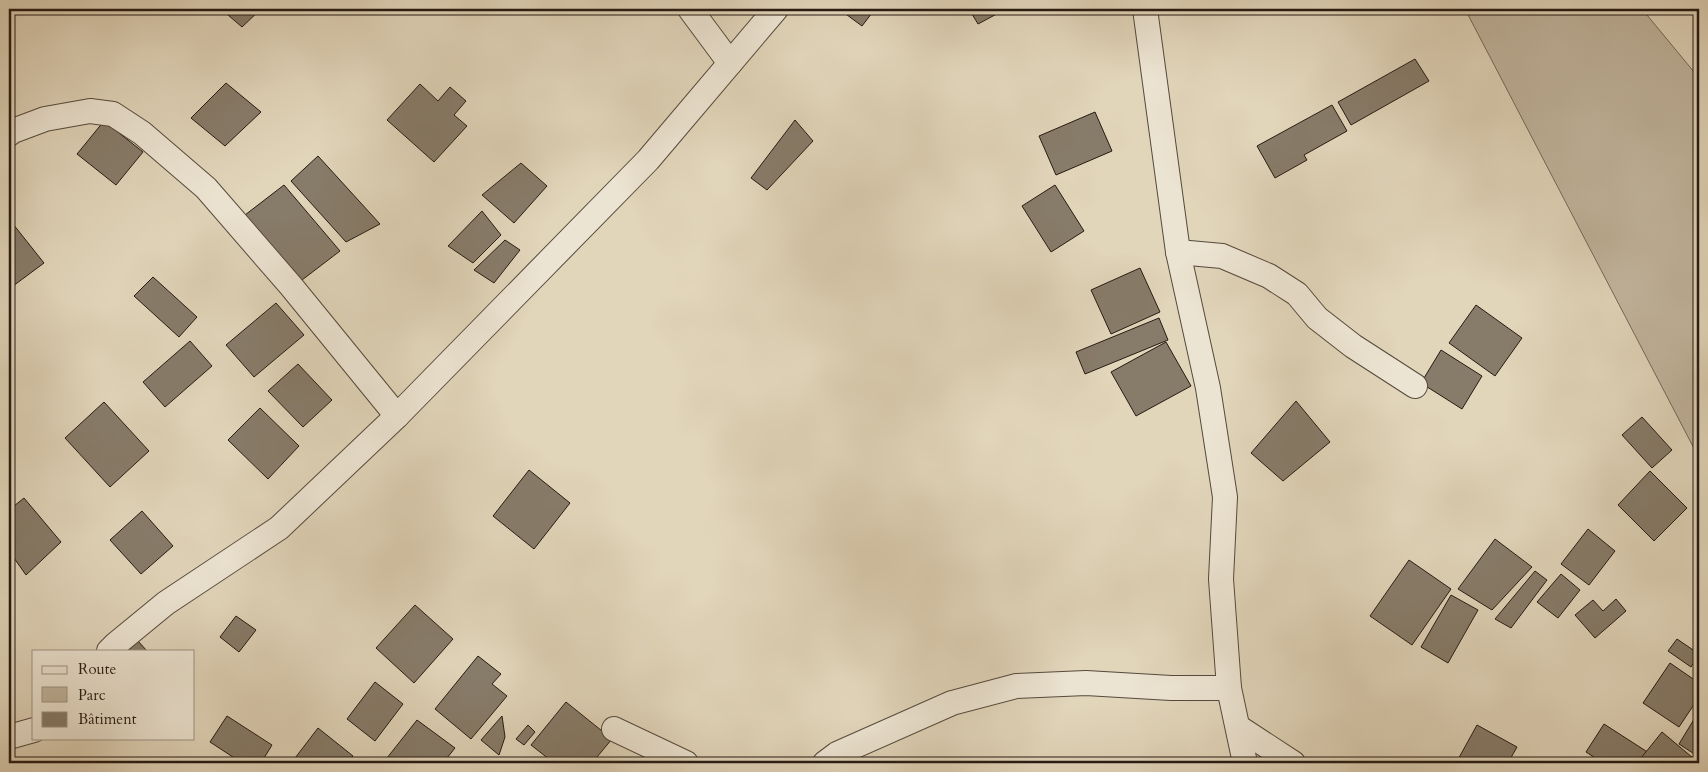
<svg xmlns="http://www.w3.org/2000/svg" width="1708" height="772" font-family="Cardo,serif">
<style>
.green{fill:#c1b59e;stroke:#746858}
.building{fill:#877c6a;stroke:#261b13}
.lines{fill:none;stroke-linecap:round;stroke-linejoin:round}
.street-casing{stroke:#554a3d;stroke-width:26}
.street{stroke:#ece4d2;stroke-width:24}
</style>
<rect width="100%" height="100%" fill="#e1d5ba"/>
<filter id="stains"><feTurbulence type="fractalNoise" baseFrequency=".004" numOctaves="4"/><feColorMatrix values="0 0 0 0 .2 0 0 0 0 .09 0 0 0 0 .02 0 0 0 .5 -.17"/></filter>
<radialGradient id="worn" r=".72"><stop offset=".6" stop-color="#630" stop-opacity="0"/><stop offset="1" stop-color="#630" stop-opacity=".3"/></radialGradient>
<polygon class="green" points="1465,9 1642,9 1699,78 1699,458"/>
<g class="building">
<polygon points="221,9 261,9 242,27"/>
<polygon points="839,9 875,9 862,26"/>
<polygon points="969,9 1006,9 978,24"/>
<polygon points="1415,59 1429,81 1351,125 1338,102"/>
<polygon points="226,83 261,112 225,146 191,118"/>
<polygon points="420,84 438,101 450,87 466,101 454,115 467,126 434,162 387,120"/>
<polygon points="1332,105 1347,131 1304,155 1307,160 1275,178 1257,146"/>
<polygon points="1095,112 1112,151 1056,175 1039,136"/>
<polygon points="795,120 813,141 767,190 751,178"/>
<polygon points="104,121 143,152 116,185 77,154"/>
<polygon points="318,156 380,224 346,242 291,181"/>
<polygon points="521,163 547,186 514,223 482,195"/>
<polygon points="284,185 340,251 302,280 245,215"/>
<polygon points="1055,185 1084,231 1051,252 1022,206"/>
<polygon points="482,211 501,235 473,263 448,246"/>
<polygon points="13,224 44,263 9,289 9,227"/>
<polygon points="505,240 520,250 494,283 474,270"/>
<polygon points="1140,268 1160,312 1111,334 1091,290"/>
<polygon points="153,277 197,317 179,337 134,296"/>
<polygon points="276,303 304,335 254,377 226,345"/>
<polygon points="1476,305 1522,338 1495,376 1449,343"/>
<polygon points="1159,318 1168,340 1085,374 1076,352"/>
<polygon points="190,341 212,366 165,407 143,382"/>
<polygon points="1166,342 1191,386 1136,416 1111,372"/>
<polygon points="1441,350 1482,376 1462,409 1421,383"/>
<polygon points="298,364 332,400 303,427 268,391"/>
<polygon points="1296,401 1330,442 1283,481 1251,453"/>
<polygon points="104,402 149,451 110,487 65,438"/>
<polygon points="260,408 299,446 268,479 228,440"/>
<polygon points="1642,417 1672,450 1652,468 1622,435"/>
<polygon points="529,470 570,503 534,549 493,516"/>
<polygon points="1650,471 1687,508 1654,541 1618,505"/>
<polygon points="24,498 61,542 26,575 9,551 9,510"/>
<polygon points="142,511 173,546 141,574 110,540"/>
<polygon points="1588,529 1615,551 1589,585 1561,564"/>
<polygon points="1495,539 1532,567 1492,610 1458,589"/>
<polygon points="1409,560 1451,589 1412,645 1370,616"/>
<polygon points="1535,571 1547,580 1511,628 1495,619"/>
<polygon points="1561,574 1580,590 1558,618 1537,602"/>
<polygon points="1451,595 1478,610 1448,663 1421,647"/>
<polygon points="1616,599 1626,611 1595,638 1575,615 1593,600 1603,611"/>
<polygon points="415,605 453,639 414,683 376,648"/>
<polygon points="236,616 256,630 239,652 220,637"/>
<polygon points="1677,639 1699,654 1691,667 1668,651"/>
<polygon points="138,641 147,651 128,651"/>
<polygon points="478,656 501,674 492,684 507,696 471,739 435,709"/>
<polygon points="1670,663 1699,683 1699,697 1679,727 1643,703"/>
<polygon points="375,682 403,704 375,741 347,719"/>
<polygon points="566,702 612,739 592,763 554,763 531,745"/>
<polygon points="1699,711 1699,757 1679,744"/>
<polygon points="227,716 272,745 261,763 242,763 210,742"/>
<polygon points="502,716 505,737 499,755 481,740"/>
<polygon points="417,720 455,748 443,763 383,763"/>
<polygon points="1604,724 1649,753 1643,763 1603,763 1586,752"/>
<polygon points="528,725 535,732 524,745 516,739"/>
<polygon points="1477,725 1517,747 1508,763 1456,763"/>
<polygon points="318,728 353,756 348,763 295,763 292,762"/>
<polygon points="1662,732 1699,763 1637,763"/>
</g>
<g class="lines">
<g class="street-casing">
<g id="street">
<polyline points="690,9 730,63"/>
<polyline points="1145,9 1178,252 1208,388 1225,497 1221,579 1229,688 1245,763"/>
<polyline points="9,134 13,131 45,119 90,111 113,114 142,133 206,188 291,286 397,416"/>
<polyline points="1178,252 1222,256 1269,276 1297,294 1317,318 1353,346 1415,386"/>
<polyline points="109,651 116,644 166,603 279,528 397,416 648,160 776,9"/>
<polyline points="1238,727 1293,763"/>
<polyline points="614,729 686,763"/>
<polyline points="9,737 34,730"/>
<polyline points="825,763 837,754 952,703 1016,686 1086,683 1171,688 1229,688"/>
</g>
</g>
<use href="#street" class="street"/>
</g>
<rect width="1708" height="772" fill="none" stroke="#e1d5ba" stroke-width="30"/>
<rect x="10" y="10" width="1688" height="752" fill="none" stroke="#261b13" stroke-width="2.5"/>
<rect x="15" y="15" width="1678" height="742" fill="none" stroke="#261b13"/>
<rect x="32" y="650" width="162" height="90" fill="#ece4d2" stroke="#9d9486"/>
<rect x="42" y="666" width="25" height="8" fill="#ece4d2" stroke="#9d9486"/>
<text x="78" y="674" font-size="15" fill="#261b13">Route</text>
<rect x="42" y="687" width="25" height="15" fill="#c1b59e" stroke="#9d9486"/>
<text x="78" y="700" font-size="15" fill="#261b13">Parc</text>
<rect x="42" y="712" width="25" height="15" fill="#877c6a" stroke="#9d9486"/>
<text x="78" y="724" font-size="15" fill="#261b13">Bâtiment</text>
<rect width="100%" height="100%" filter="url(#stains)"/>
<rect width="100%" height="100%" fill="url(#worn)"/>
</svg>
